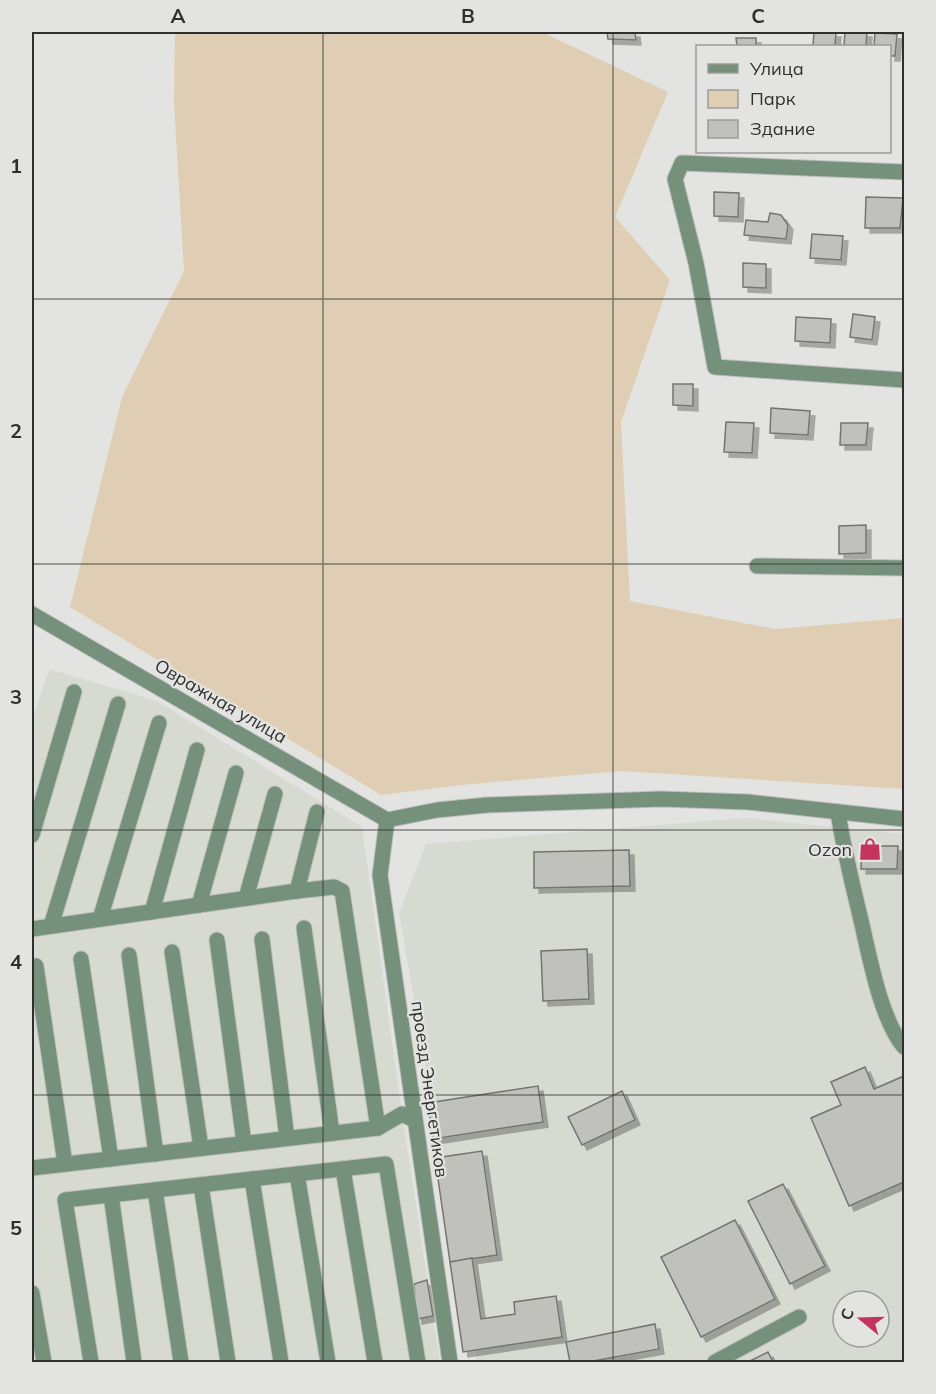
<svg xmlns="http://www.w3.org/2000/svg" width="936" height="1394" font-family="Mulish,sans-serif">
<style>
.built{fill:#d6dad1;fill-rule:evenodd}
.green{fill:#dfceb3}
.building{fill:#c0c0bd;stroke:#747471;stroke-width:1.5;filter:url(#shadow)}
.lines{fill:none;stroke-linecap:round;stroke-linejoin:round}
.minor-casing{stroke:#bfc0bd;stroke-width:17}
.minor{stroke:#75917b;stroke-width:15}
.grid{fill:none;stroke:#2f2f2e;stroke-width:1.5;stroke-opacity:0.55}
.labels{text-anchor:middle;dominant-baseline:central;stroke-width:4.5;stroke-linejoin:round;paint-order:stroke}
.street-label{font-size:18px;fill:#2f2f2e;stroke:#e3e4e1}
.poi-label{font-size:18px;fill:#2f2f2e;stroke:#e3e4e1;text-anchor:end}
.neatline{fill:none;stroke:#2f2f2e;stroke-width:2}
.grid-label{font-size:20px;text-anchor:middle;font-weight:bold;fill:#2f2f2e}
</style>
<defs>
<filter id="shadow"><feDropShadow dx="5" dy="5" stdDeviation="0" flood-color="#0004"/></filter>
</defs>
<rect width="100%" height="100%" fill="#e3e4e1"/>
<g class="built">
<polygon points="49,669 157,701 362,827 402,1114 440,1362 32,1362 32,721"/>
<path d="M 745,818 L 904,834 L 904,1362 L 477,1362 L 399,913 L 426,844 ZM 843,1301 L 879,1301 L 879,1337 L 843,1337 Z"/>
</g>
<polygon class="green" points="175,32 542,32 668,92 615,217 670,280 621,422 630,601 775,629 904,618 904,789 621,771 461,785 381,795 70,607 122,397 184,271 174,103"/>
<g class="building">
<polygon points="607,32 635,32 636,40 608,39"/>
<polygon points="814,32 836,32 835,46 813,46"/>
<polygon points="845,32 867,32 866,46 844,46"/>
<polygon points="875,33 897,34 895,56 890,56 890,46 874,46"/>
<polygon points="736,38 756,38 756,46 737,46"/>
<polygon points="714,192 739,193 738,217 714,216"/>
<polygon points="866,197 903,198 900,228 865,228"/>
<polygon points="770,213 781,215 788,225 786,239 744,235 746,220 768,222"/>
<polygon points="812,234 843,236 841,260 810,258"/>
<polygon points="743,263 766,264 766,288 743,287"/>
<polygon points="853,314 875,317 872,340 850,337"/>
<polygon points="796,317 831,319 830,343 795,341"/>
<polygon points="673,384 693,384 693,406 673,405"/>
<polygon points="771,408 810,411 808,435 770,433"/>
<polygon points="726,422 754,423 752,453 724,452"/>
<polygon points="841,423 868,423 866,445 840,445"/>
<polygon points="866,525 866,553 839,554 839,526"/>
<polygon points="862,846 898,846 897,869 861,869"/>
<polygon points="629,850 630,886 534,888 534,852"/>
<polygon points="587,949 589,999 543,1001 541,951"/>
<polygon points="865,1067 874,1089 904,1076 904,1182 849,1206 811,1118 841,1105 831,1082"/>
<polygon points="538,1086 543,1122 433,1139 428,1103"/>
<polygon points="622,1091 635,1120 582,1145 568,1117"/>
<polygon points="482,1151 497,1255 450,1262 435,1158"/>
<polygon points="783,1184 825,1266 790,1284 748,1201"/>
<polygon points="735,1220 775,1299 701,1337 661,1257"/>
<polygon points="472,1258 481,1319 515,1314 514,1302 556,1296 562,1337 463,1352 450,1262"/>
<polygon points="427,1280 433,1316 417,1319 414,1284"/>
<polygon points="655,1324 659,1349 588,1362 570,1362 566,1342"/>
<polygon points="768,1352 773,1362 748,1362"/>
</g>
<g class="lines">
<g class="minor-casing">
<g id="minor">
<polyline points="904,172 682,163 675,179 696,263 715,367 904,380"/>
<polyline points="757,566 904,568"/>
<polyline points="32,614 387,820"/>
<path d="M 838,812 C 843,847 852,882 860,916 C 869,953 880,1019 904,1047"/>
<polyline points="387,820 380,875 450,1362"/>
<polyline points="387,820 437,810 487,805 661,799 748,802 904,819"/>
<polyline points="32,835 74,692"/>
<polyline points="297,891 317,812"/>
<polyline points="246,898 275,794"/>
<polyline points="199,905 236,773"/>
<polyline points="152,912 197,750"/>
<polyline points="100,919 159,723"/>
<polyline points="51,926 118,704"/>
<polyline points="304,928 332,1133"/>
<polyline points="32,929 297,891 334,887 342,891 378,1128"/>
<polyline points="262,939 287,1138"/>
<polyline points="217,940 244,1143"/>
<polyline points="172,952 201,1148"/>
<polyline points="129,955 156,1154"/>
<polyline points="81,959 111,1159"/>
<polyline points="36,966 65,1164"/>
<polyline points="32,1168 378,1128 402,1114 414,1120"/>
<polyline points="343,1169 375,1362"/>
<polyline points="297,1174 328,1362"/>
<polyline points="252,1179 281,1362"/>
<polyline points="201,1185 228,1362"/>
<polyline points="155,1190 181,1362"/>
<polyline points="111,1195 134,1362"/>
<polyline points="32,1293 44,1362"/>
<polyline points="91,1362 65,1200 386,1164 418,1362"/>
<polyline points="715,1362 799,1317"/>
</g>
</g>
<use href="#minor" class="minor"/>
</g>
<path class="grid" d="M 323,32 L 323,1362M 613,32 L 613,1362M 32,299 L 904,299M 32,564 L 904,564M 32,830 L 904,830M 32,1095 L 904,1095"/>
<defs>
<g id="shop-bare" transform="scale(1.8)"><path d="M-5-2.5h2.3a2.7 3.5 0 0 1 5.4 0H5L5.5 6h-11ZM-1.5-2.5h3a1.5 2.3 0 0 0-3 0Z" fill="#c2345e" stroke="#e3e4e1" stroke-width="2.5" paint-order="stroke"/></g>
</defs>
<g fill-rule="evenodd">
<use href="#shop-bare" x="870" y="849"/>
</g>
<g class="labels">
<g class="street-label">
<text transform="translate(221 701) rotate(30)">Овражная улица</text>
<text transform="translate(430 1089) rotate(82)">проезд Энергетиков</text>
</g>
<g class="poi-label">
<text x="852" y="849">Ozon</text>
</g>
</g>
<rect width="936" height="1394" fill="none" stroke="#e3e4e1" stroke-width="66"/>
<rect x="696" y="45" width="195" height="108" fill="#e3e4e1" stroke="#9b9c99" stroke-width="1.5"/>
<rect x="708" y="64" width="30" height="9" fill="#75917b" stroke="#9b9c99" stroke-width="1.5"/>
<text x="750" y="75" font-size="18" fill="#2f2f2e">Улица</text>
<rect x="708" y="90" width="30" height="18" fill="#dfceb3" stroke="#9b9c99" stroke-width="1.5"/>
<text x="750" y="105" font-size="18" fill="#2f2f2e">Парк</text>
<rect x="708" y="120" width="30" height="18" fill="#c0c0bd" stroke="#9b9c99" stroke-width="1.5"/>
<text x="750" y="135" font-size="18" fill="#2f2f2e">Здание</text>
<g transform="translate(861 1319) rotate(289)"><circle r="28" fill="#e3e4e1" stroke="#9b9c99" stroke-width="1.5"/>
<path d="M0-4.5L10 22L0 15L-10 22Z" fill="#c2345e"/>
<text y="-9" font-size="16" font-weight="bold" text-anchor="middle" fill="#2f2f2e">С</text>
</g>
<rect x="33" y="33" width="870" height="1328" class="neatline"/>
<g class="grid-label">
<text x="178" y="23">A</text>
<text x="468" y="23">B</text>
<text x="758" y="23">C</text>
<text x="16" y="173">1</text>
<text x="16" y="438">2</text>
<text x="16" y="704">3</text>
<text x="16" y="969">4</text>
<text x="16" y="1235">5</text>
</g>
</svg>
